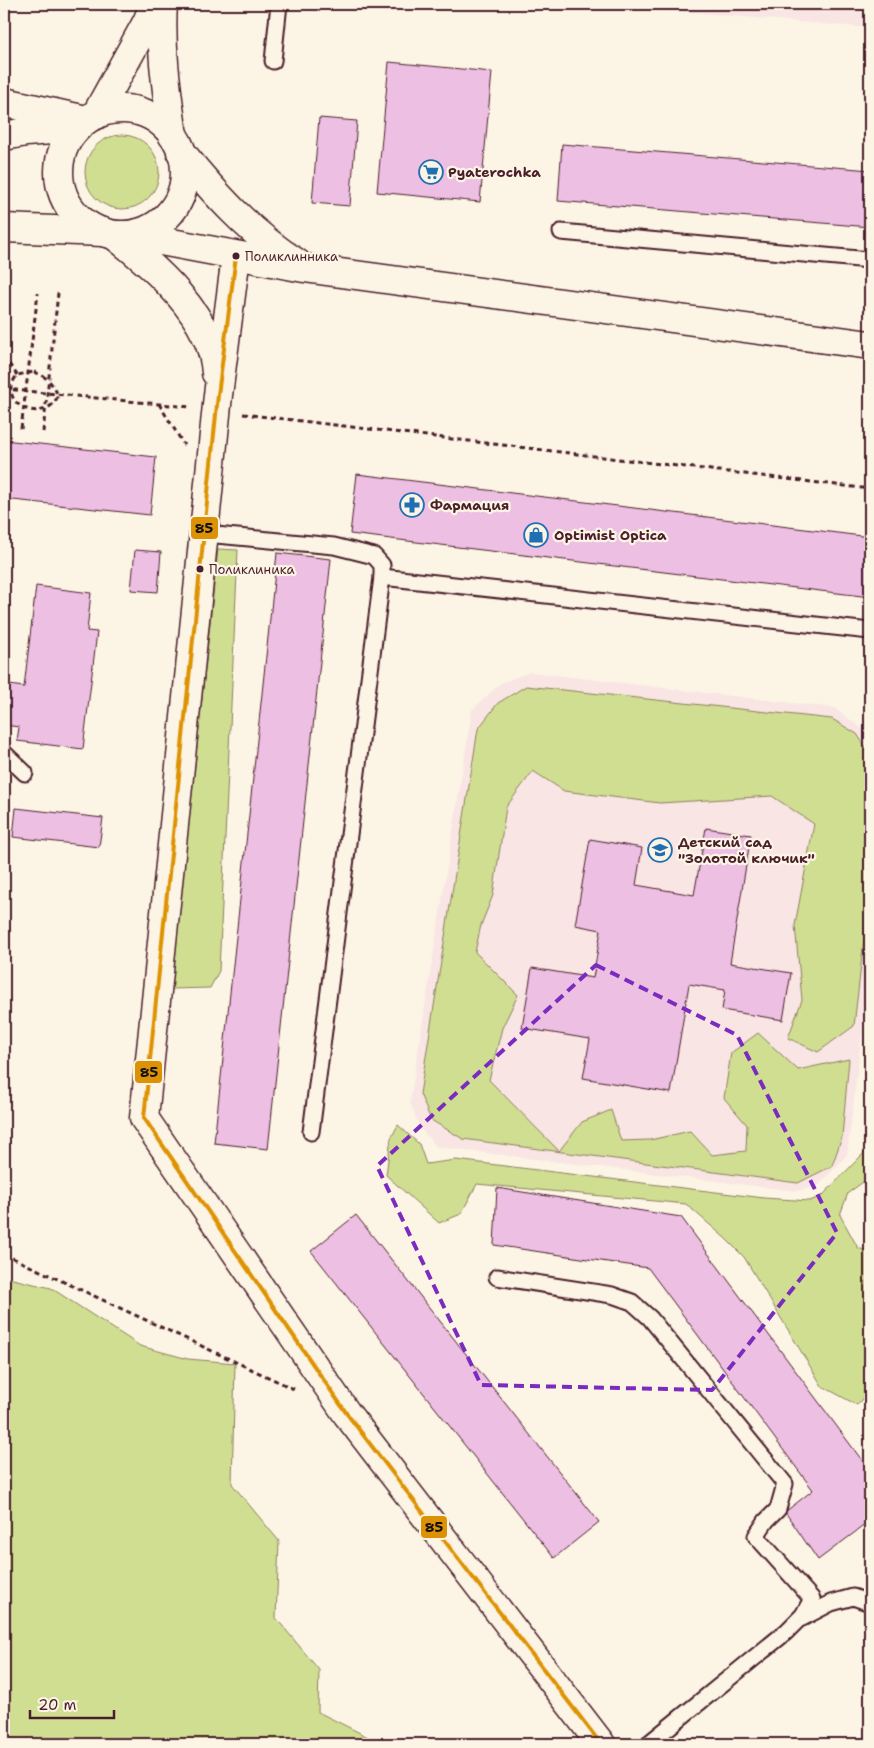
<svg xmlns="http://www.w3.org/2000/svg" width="874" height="1748" font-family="'Shantell Sans',sans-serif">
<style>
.built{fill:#f8e5e4}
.green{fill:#d0de92;stroke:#8d7e5e}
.building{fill:#edbfe3;stroke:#4a1f2b}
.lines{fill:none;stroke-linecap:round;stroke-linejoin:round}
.lane-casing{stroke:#4a1f2b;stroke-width:19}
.street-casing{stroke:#4a1f2b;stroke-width:31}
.secondary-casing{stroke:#4a1f2b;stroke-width:31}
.path{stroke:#4a1f2b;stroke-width:3;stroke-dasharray:5 4;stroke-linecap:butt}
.lane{stroke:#fcf5e5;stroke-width:15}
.street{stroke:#fcf5e5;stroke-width:28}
.secondary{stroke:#fcf5e5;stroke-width:28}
.bus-1-casing{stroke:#fcf5e5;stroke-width:8}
.bus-1{stroke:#dd9206;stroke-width:4}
.marked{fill:none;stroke:#7b2cbf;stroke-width:4;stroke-dasharray:10 6;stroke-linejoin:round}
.bus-dot{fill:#4a1f2b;stroke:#fcf5e5;stroke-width:2}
.labels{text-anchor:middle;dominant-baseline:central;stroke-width:4.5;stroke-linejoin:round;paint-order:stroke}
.bus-label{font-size:13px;fill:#4a1f2b;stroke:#fcf5e5;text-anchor:start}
.poi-label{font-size:14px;font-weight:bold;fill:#4a1f2b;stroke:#fcf5e5;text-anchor:start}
.line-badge{stroke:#fcf5e5;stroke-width:2}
.pale-badge-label{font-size:14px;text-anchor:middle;font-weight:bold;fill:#111}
</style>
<rect width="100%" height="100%" fill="#fcf5e5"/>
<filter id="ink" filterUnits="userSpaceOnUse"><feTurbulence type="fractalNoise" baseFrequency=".02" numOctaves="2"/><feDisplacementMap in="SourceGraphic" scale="10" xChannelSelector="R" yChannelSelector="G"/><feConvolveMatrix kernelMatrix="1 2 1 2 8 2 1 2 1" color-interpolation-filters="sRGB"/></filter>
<g filter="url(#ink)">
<g class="built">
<polygon points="647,4 870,4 870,28 653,9"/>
<polygon points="530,672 834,708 870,734 870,967 847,1155 818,1186 796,1191 437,1147 420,1128 410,1102 472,710 501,683"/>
</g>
<g class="green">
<circle cx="122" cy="172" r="37"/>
<polygon points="218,549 238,550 219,971 210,988 171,989"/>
<polygon points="526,686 832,719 857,734 870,754 870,887 854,1026 818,1052 788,1038 802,1000 795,925 814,824 772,796 660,803 564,791 533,771 506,807 493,895 481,925 475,952 518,995 502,1028 489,1080 559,1151 582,1122 611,1110 621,1141 650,1140 690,1131 712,1155 746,1151 747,1125 724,1098 731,1053 758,1033 798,1070 849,1059 842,1137 832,1166 798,1183 463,1139 431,1120 420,1094 478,729 498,703"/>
<polygon points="398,1125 419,1144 426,1164 456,1160 764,1198 810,1201 822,1196 863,1154 870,1149 870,1177 848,1193 840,1215 858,1248 870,1252 870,1389 857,1405 822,1386 744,1257 725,1238 686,1204 477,1184 461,1214 439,1223 386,1175 391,1138"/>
<polygon points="4,1277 51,1288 140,1346 188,1359 235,1363 232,1484 279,1541 276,1618 319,1670 318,1712 382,1744 18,1744 4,1732"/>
</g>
<g class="building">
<polygon points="389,62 492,72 480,202 377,192"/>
<polygon points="319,118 357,121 350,206 312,203"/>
<polygon points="562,144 870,170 870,227 558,201"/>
<polygon points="4,440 156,457 150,515 4,499"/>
<polygon points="357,474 870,537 870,597 350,534"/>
<polygon points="135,550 161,552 158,592 131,590"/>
<polygon points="277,553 331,559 268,1149 214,1143"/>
<polygon points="36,586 91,593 87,631 97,632 83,749 17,741 19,727 4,725 9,685 24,687"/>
<polygon points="16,808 103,818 99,847 13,837"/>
<polygon points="706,828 751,835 730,963 791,973 783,1020 722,1010 725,990 689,984 671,1093 583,1078 590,1039 522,1028 532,968 593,978 601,930 575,925 590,839 642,848 636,885 694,895"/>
<polygon points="497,1188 681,1217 870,1471 870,1521 818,1560 785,1512 813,1490 648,1268 494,1245"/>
<polygon points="356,1215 599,1522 554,1558 311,1251"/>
</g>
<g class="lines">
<g class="lane-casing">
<g id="lane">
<polyline points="273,61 279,4"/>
<polyline points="561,232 870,260"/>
<polyline points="205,534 334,546 374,556 382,565 382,577"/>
<polyline points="4,753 25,773"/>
<polyline points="311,1132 382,577 870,631"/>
<polyline points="497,1277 612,1295 632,1302 650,1318 785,1484 778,1509 766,1521 756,1536 812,1599 803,1615 786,1632 648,1744"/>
<polyline points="802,1618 831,1603 853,1597 870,1603"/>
</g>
</g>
<g class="street-casing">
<g id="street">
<polyline points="4,102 86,120"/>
<polyline points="4,136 26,132 77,128"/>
<polyline points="4,228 103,232"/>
<path d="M 114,235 C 155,267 213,317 216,373"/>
<polyline points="236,256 218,395 144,1118 347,1414 601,1744"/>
</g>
</g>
<g class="secondary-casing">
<g id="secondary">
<path d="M 163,4 C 160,48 167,92 173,136"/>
<circle cx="122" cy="172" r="63"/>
<polyline points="96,115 147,22 154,4"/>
<path d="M 181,152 C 215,194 251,234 297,263"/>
<polyline points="129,235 304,268 870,345"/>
</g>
</g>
<g class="path">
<polyline points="4,357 17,375"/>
<path d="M 34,372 C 48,377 52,383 58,395 C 49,422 8,411 11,386 C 12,383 15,378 17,375 Z"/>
<polyline points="4,389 190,407"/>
<polyline points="159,404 184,445"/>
<polyline points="243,414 870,489"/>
<polyline points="21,429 38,293"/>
<polyline points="43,432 58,293"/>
<polyline points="4,1254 296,1390"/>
</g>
<use href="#lane" class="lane"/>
<use href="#street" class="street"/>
<use href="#secondary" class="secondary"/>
<g class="bus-1-casing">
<polyline id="bus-1" points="236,256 218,395 144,1118 347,1414 601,1744"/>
</g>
<use href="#bus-1" class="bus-1"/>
</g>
</g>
<path class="marked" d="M 596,965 L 737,1035 L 837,1233 L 712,1390 L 481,1385 L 377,1166 Z"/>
<defs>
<g id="supermarket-ring" transform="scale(1.25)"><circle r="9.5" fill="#fcf5e5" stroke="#1f6fb2" stroke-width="1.5"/><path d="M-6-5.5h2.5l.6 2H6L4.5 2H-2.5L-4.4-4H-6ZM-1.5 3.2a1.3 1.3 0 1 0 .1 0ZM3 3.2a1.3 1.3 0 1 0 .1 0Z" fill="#1f6fb2"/></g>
<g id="pharmacy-ring" transform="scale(1.25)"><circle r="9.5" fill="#fcf5e5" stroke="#1f6fb2" stroke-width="1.5"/><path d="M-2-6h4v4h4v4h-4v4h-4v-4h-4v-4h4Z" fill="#1f6fb2"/></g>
<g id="shop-ring" transform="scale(1.25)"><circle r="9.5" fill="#fcf5e5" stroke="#1f6fb2" stroke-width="1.5"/><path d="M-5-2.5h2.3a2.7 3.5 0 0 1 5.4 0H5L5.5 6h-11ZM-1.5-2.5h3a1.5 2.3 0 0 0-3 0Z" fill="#1f6fb2"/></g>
<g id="school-ring" transform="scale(1.25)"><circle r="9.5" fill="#fcf5e5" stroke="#1f6fb2" stroke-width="1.5"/><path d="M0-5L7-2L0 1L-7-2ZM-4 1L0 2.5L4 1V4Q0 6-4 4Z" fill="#1f6fb2"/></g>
</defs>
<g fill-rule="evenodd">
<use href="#supermarket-ring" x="431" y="172"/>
<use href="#pharmacy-ring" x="412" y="505"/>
<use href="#shop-ring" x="536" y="535"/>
<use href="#school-ring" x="660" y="850"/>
</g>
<g class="bus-dot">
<circle cx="236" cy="256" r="4.5"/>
<circle cx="200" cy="569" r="4.5"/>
</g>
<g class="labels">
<g class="bus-label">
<text x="245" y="256">Поликлинника</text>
<text x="209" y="569">Поликлиника</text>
</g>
<g class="poi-label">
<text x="448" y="172">Pyaterochka</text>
<text x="430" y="505">Фармация</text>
<text x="554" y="535">Optimist Optica</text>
<text x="678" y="842">Детский сад<tspan x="678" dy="16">"Золотой ключик"</tspan></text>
</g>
</g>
<g class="line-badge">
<rect x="190" y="516" width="29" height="24" rx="5" fill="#dd9206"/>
<rect x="134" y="1060" width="29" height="24" rx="5" fill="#dd9206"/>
<rect x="420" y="1515" width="28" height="24" rx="5" fill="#dd9206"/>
</g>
<g class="pale-badge-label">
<text x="204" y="533">85</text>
<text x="149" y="1077">85</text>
<text x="434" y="1532">85</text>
</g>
<rect width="874" height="1748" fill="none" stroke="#fcf5e5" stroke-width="20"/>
<rect x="10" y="10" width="854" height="1728" fill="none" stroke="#4a1f2b" stroke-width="2" filter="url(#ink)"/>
<path d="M30 1710v8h84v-8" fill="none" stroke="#4a1f2b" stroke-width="2.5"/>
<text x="38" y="1710" font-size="15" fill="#4a1f2b" stroke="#fcf5e5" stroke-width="4" paint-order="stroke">20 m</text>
</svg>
